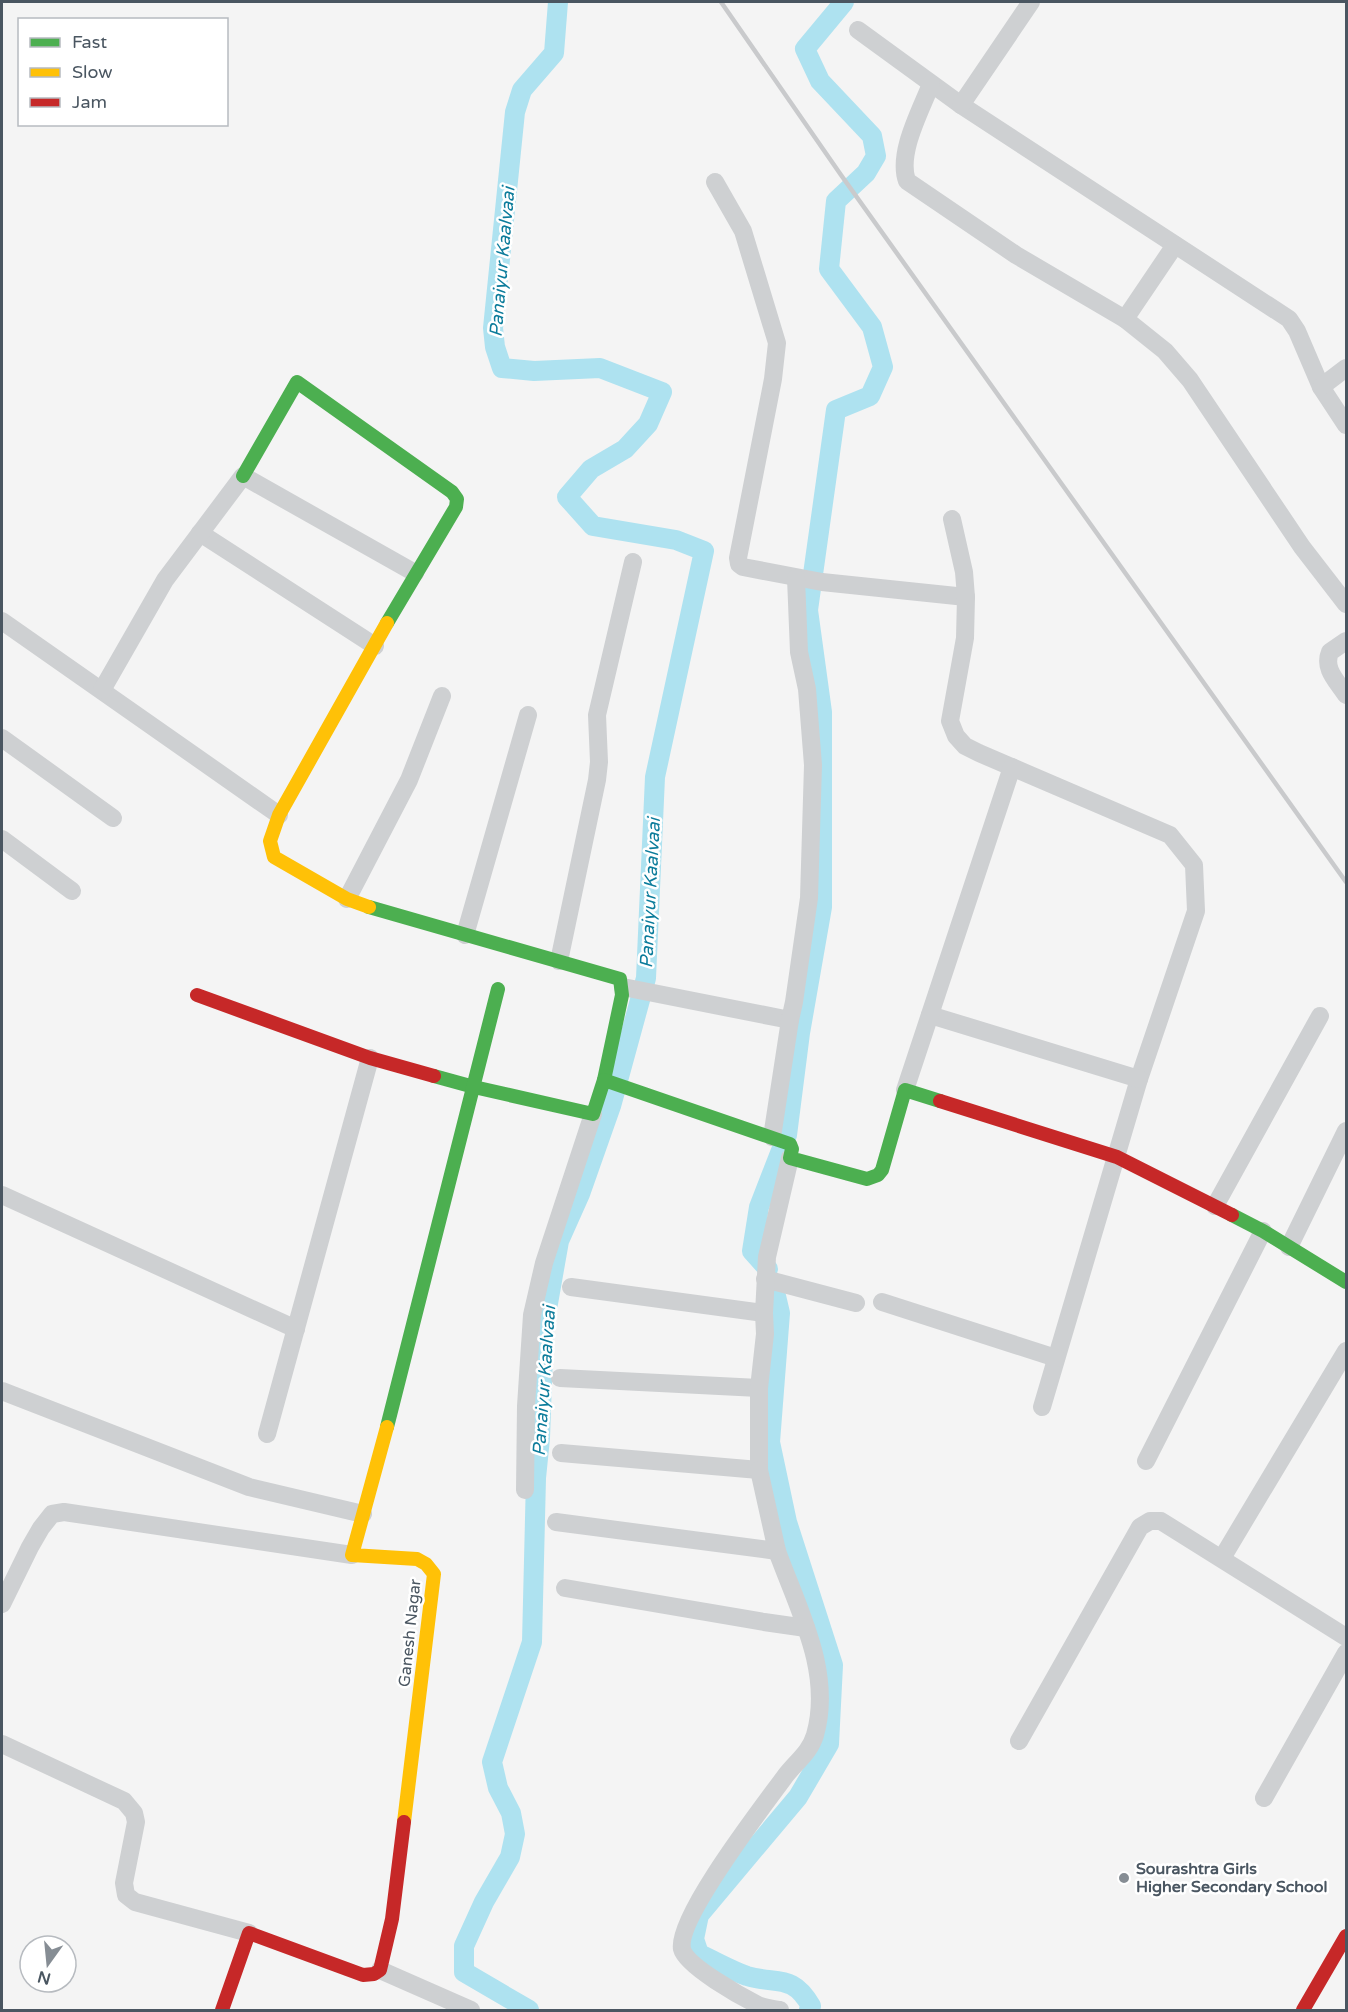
<svg xmlns="http://www.w3.org/2000/svg" width="1348" height="2012" font-family="'Varela Round',sans-serif">
<style>
.lines{fill:none;stroke-linecap:round;stroke-linejoin:round}
.canal{stroke:#aee2f0;stroke-width:20}
.street{stroke:#ced0d2;stroke-width:18}
.fast{stroke:#4caf50;stroke-width:14}
.slow{stroke:#ffc107;stroke-width:14}
.jam{stroke:#c62828;stroke-width:14}
.rail{stroke:#c9cacc;stroke-width:4.5}
.poi-dot{fill:#868d94;stroke:#fff;stroke-width:2}
.labels{text-anchor:middle;dominant-baseline:central;stroke-width:5;stroke-linejoin:round;paint-order:stroke}
.street-label{font-size:16px;fill:#4a5661;stroke:#fff}
.poi-label{font-size:16px;font-weight:bold;fill:#4a5661;stroke:#fff;text-anchor:start}
.water-label{font-size:18px;font-style:italic;fill:#0c7c9b;stroke:#fff}
</style>
<rect width="100%" height="100%" fill="#f4f4f4"/>
<g class="lines">
<g class="canal">
<polyline points="768,1269 752,1251 759,1207 787,1135 800,1033 822,907 822,712 808,610 836,410 870,396 883,367 872,327 829,269 836,201 866,173 876,156 872,136 820,81 805,49 844,2"/>
<path d="M 776,1296 L 780,1313 L 770,1442 L 787,1522 L 833,1665 L 829,1744 L 798,1797 L 699,1915 L 694,1939 L 699,1954 C 715,1961 730,1970 747,1976 C 777,1985 792,1973 811,2006 L 809,2010"/>
<polyline points="529,2010 464,1972 464,1946 484,1902 510,1857 515,1834 511,1813 498,1788 492,1762 532,1642 536,1478 540,1438 544,1326 559,1241 580,1194 611,1106 646,978 655,777 704,551 676,540 593,526 567,497 591,469 625,449 648,424 662,392 600,368 534,371 502,368 495,347 493,328 515,112 522,90 554,53 558,2"/>
</g>
<g class="street">
<polyline points="858,30 961,105 1289,319 1297,331 1321,387 1346,425"/>
<path d="M 931,84 C 921,110 897,153 907,181 L 1016,255 L 1125,319"/>
<polyline points="961,105 1031,2"/>
<polyline points="715,182 743,231 777,343 773,379 738,558 739,564 743,567 822,582 966,597"/>
<polyline points="1175,245 1125,319 1165,351 1190,380 1302,547 1346,604"/>
<polyline points="1321,387 1346,368"/>
<polyline points="952,519 964,572 966,597 965,638 950,721 956,736 965,746 979,753 1170,835 1194,865 1196,911 1139,1079 1042,1407"/>
<polyline points="200,533 375,646"/>
<polyline points="2,621 279,815"/>
<path d="M 1346,641 L 1330,652 C 1323,669 1337,681 1346,695"/>
<polyline points="102,690 165,580 243,476 415,573"/>
<polyline points="2,738 113,818"/>
<polyline points="2,839 72,891"/>
<polyline points="347,899 409,780 442,696"/>
<polyline points="465,935 528,715"/>
<polyline points="559,961 597,780 599,762 597,715 633,562"/>
<polyline points="623,987 790,1020"/>
<polyline points="930,1015 1139,1079"/>
<polyline points="905,1090 1012,767"/>
<polyline points="772,1137 790,1020 794,1002 809,898 813,765 807,689 799,652 796,578"/>
<polyline points="2,1195 296,1329"/>
<polyline points="1215,1206 1320,1016"/>
<polyline points="1289,1247 1346,1131"/>
<polyline points="765,1279 856,1303"/>
<polyline points="571,1287 764,1313 767,1257 790,1158"/>
<polyline points="882,1302 1056,1358"/>
<polyline points="560,1378 759,1388"/>
<polyline points="2,1391 249,1487 363,1514"/>
<polyline points="267,1434 370,1058"/>
<polyline points="561,1453 759,1470 759,1388 765,1334 764,1313"/>
<polyline points="1146,1461 1263,1231"/>
<polyline points="525,1490 526,1406 532,1315 544,1263 593,1114"/>
<polyline points="556,1522 777,1551 759,1470"/>
<path d="M 777,1551 C 798,1609 833,1672 815,1735 C 810,1752 797,1761 786,1775 C 765,1804 676,1918 682,1949 C 686,1966 742,1997 758,2005 C 765,2008 773,2009 780,2010"/>
<polyline points="1222,1558 1346,1351"/>
<polyline points="565,1588 764,1622 806,1628"/>
<polyline points="2,1604 30,1547 41,1528 52,1514 64,1512 352,1555"/>
<polyline points="1019,1741 1140,1527 1150,1521 1161,1521 1346,1637"/>
<polyline points="2,1744 124,1801 134,1813 136,1822 124,1883 126,1895 135,1902 249,1933"/>
<polyline points="1264,1798 1346,1653"/>
<polyline points="380,1970 471,2010"/>
</g>
<g class="fast">
<polyline points="243,476 297,382 452,492 457,499 456,507 387,623"/>
<polyline points="369,907 620,979 622,995 604,1080"/>
<polyline points="434,1076 474,1087 593,1114 604,1080 790,1144 792,1149 790,1158 867,1179 878,1175 882,1170 905,1090 940,1101"/>
<polyline points="1232,1215 1263,1231 1346,1282"/>
<polyline points="387,1427 498,989"/>
</g>
<g class="slow">
<polyline points="369,907 347,899 274,857 270,841 279,815 387,623"/>
<polyline points="387,1427 352,1555 417,1559 426,1564 434,1574 404,1822"/>
</g>
<g class="jam">
<polyline points="197,995 370,1058 434,1076"/>
<polyline points="940,1101 1117,1157 1232,1215"/>
<polyline points="222,2010 249,1933 363,1975 374,1974 380,1970 392,1919 404,1822"/>
<polyline points="1303,2010 1346,1936"/>
</g>
<polyline class="rail" points="721,2 841,175 1346,882"/>
</g>
<circle class="poi-dot" cx="1124" cy="1878" r="6"/>
<g class="labels">
<g class="street-label">
<text transform="translate(410 1633) rotate(-84)">Ganesh Nagar</text>
</g>
<g class="poi-label">
<text x="1136" y="1869">Sourashtra Girls<tspan x="1136" dy="18">Higher Secondary School</tspan></text>
</g>
<g class="water-label">
<text transform="translate(502 262) rotate(-85)">Panaiyur Kaalvaai</text>
<text transform="translate(650 893) rotate(-87)">Panaiyur Kaalvaai</text>
<text transform="translate(544 1381) rotate(-86)">Panaiyur Kaalvaai</text>
</g>
</g>
<rect width="1348" height="2012" fill="none" stroke="#4a5661" stroke-width="6"/>
<rect x="18" y="18" width="210" height="108" fill="#ffffff" stroke="#b7bbc0" stroke-width="1.5"/>
<rect x="30" y="38" width="30" height="9" fill="#4caf50" stroke="#b7bbc0" stroke-width="1.5"/>
<text x="72" y="48" font-size="18" fill="#4a5661">Fast</text>
<rect x="30" y="68" width="30" height="9" fill="#ffc107" stroke="#b7bbc0" stroke-width="1.5"/>
<text x="72" y="78" font-size="18" fill="#4a5661">Slow</text>
<rect x="30" y="98" width="30" height="9" fill="#c62828" stroke="#b7bbc0" stroke-width="1.5"/>
<text x="72" y="108" font-size="18" fill="#4a5661">Jam</text>
<g transform="translate(48 1964) rotate(195)"><circle r="28" fill="#ffffff" stroke="#b7bbc0" stroke-width="1.5"/>
<path d="M0-4.5L10 22L0 15L-10 22Z" fill="#868d94"/>
<text y="-9" font-size="16" font-weight="bold" text-anchor="middle" fill="#4a5661">N</text>
</g>
</svg>
